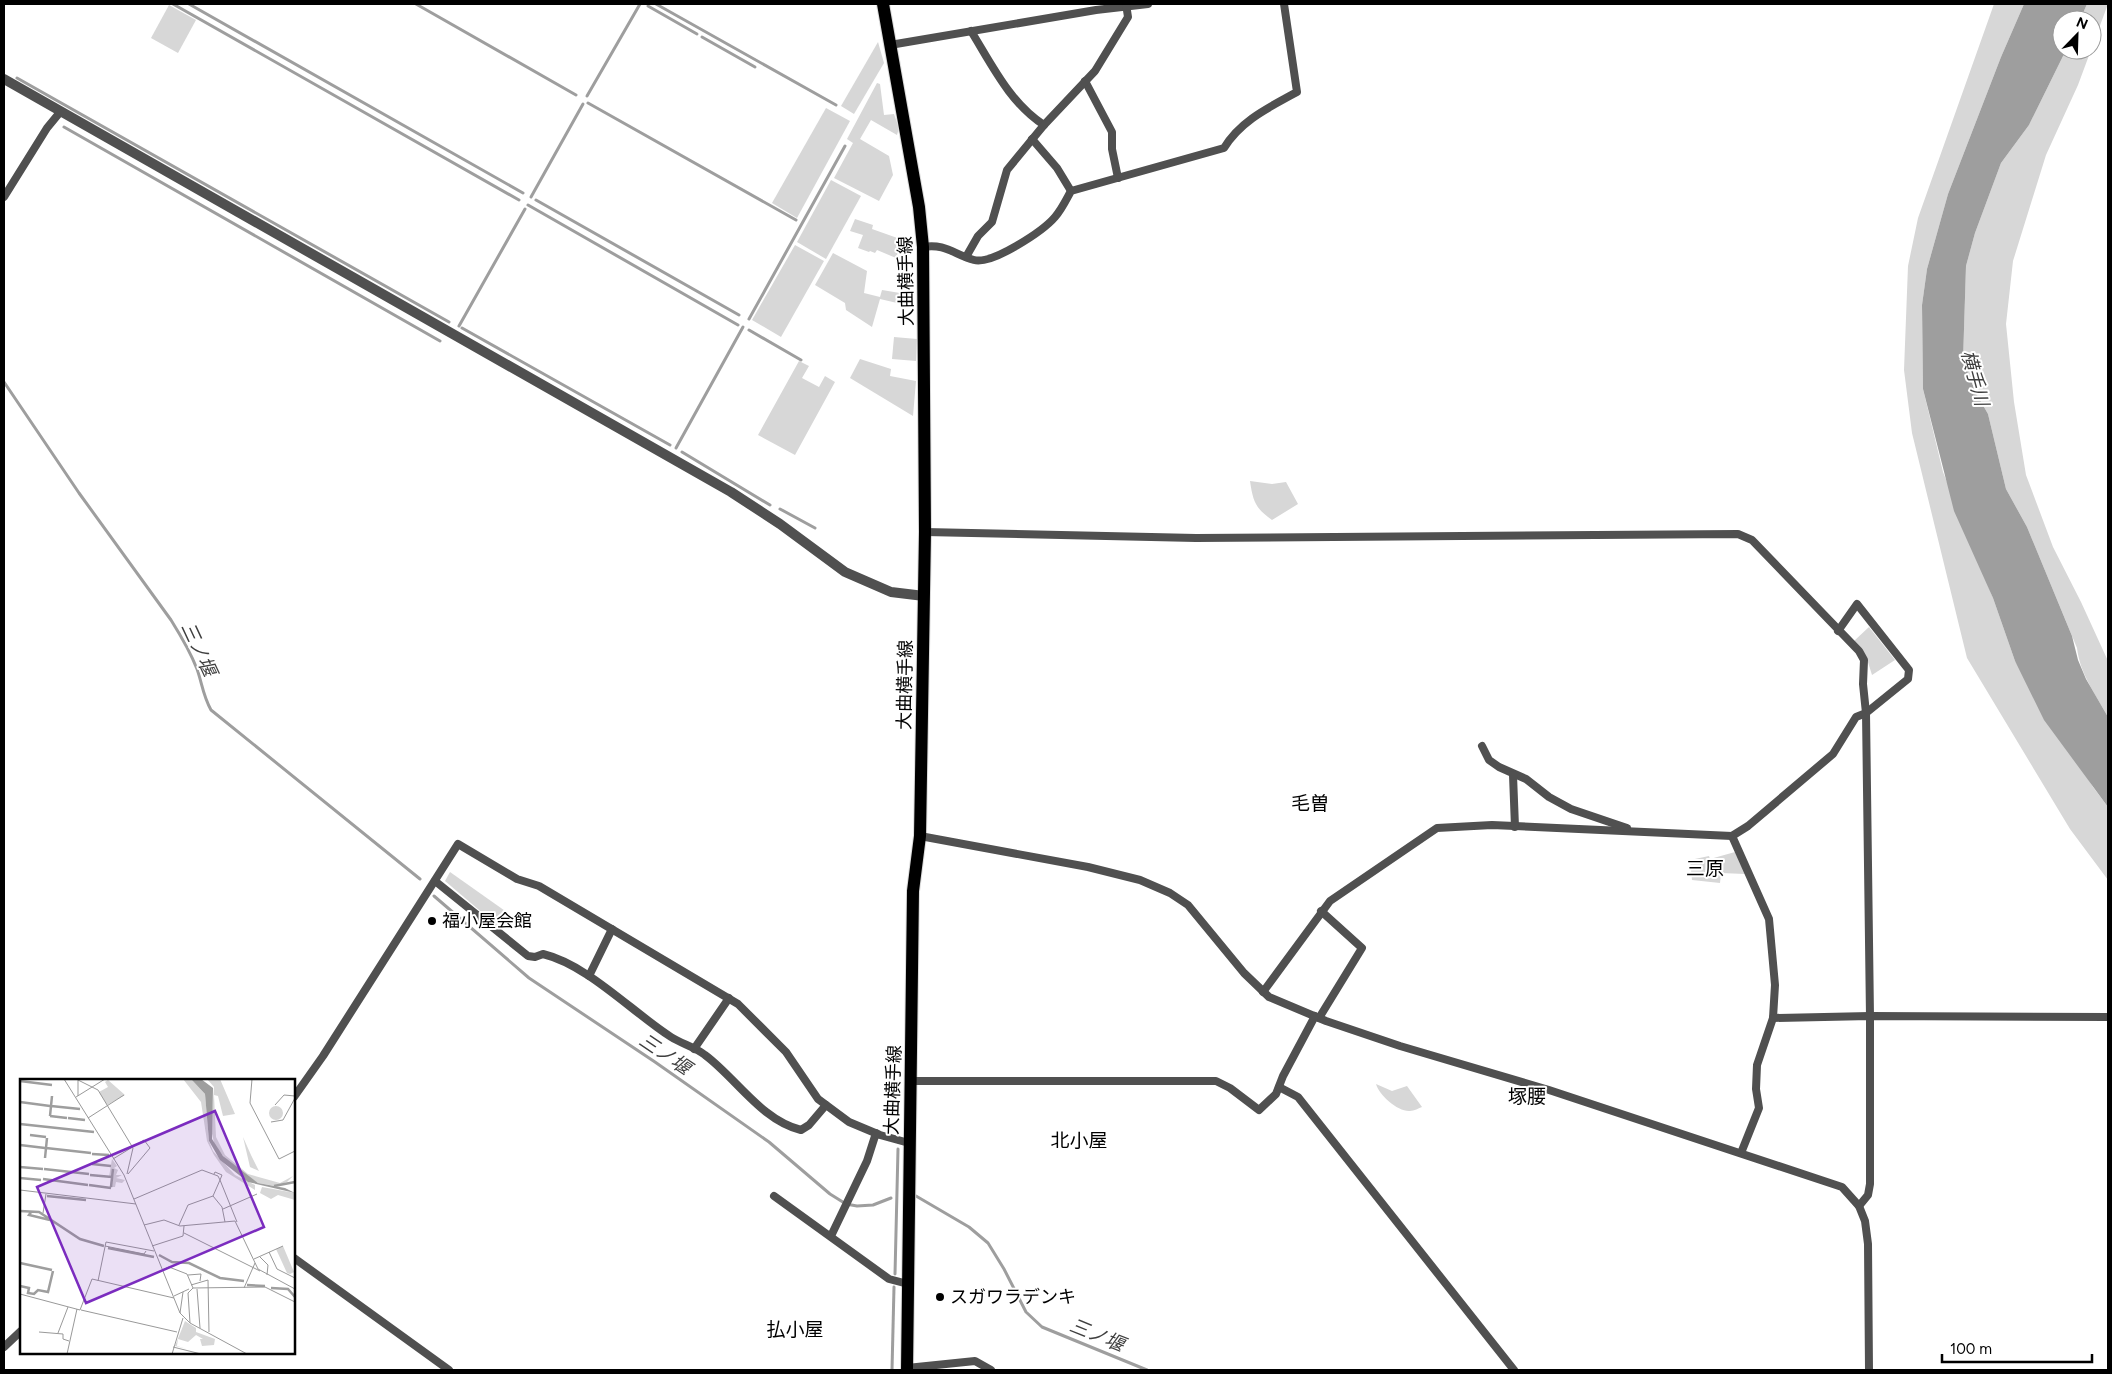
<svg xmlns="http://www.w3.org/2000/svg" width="2112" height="1374" font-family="Figtree,'Noto Sans JP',sans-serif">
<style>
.green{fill:#d7d7d7}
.water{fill:#9e9e9e}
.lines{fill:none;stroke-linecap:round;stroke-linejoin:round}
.stream{stroke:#9e9e9e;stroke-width:3}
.primary-casing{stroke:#dbdbdb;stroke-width:14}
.minor{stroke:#505050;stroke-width:8}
.tertiary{stroke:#505050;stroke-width:10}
.primary{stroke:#000;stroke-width:12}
.poi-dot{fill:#000;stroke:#fff;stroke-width:2}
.labels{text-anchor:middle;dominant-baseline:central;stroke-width:4;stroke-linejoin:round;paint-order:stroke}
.street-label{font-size:18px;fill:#000;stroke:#fff}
.poi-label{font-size:18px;fill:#000;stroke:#fff;text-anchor:start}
.water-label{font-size:19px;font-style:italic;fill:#3f3f3f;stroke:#fff}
.neighbourhood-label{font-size:19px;fill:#000;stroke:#fff}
.inset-river{fill:none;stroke:#9e9e9e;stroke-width:2.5}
.inset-road{fill:none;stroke:#999;stroke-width:1}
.view{fill:#7b2cbf;fill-opacity:0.15;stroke:#7b2cbf;stroke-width:2.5}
.inset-edge{fill:none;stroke:#000;stroke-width:2.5}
</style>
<rect width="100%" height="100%" fill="#fff"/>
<g class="green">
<polygon points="1994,4 2024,4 2001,57 1948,194 1927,269 1922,305 1923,389 1943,472 1993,598 2015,661 2093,787 2108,807 2108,880 2070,829 1967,658 1912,433 1904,370 1908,266 1918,218"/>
<polygon points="2087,4 2108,4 2092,47 2092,20 2080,20"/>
<polygon points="169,5 196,20 178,53 151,38"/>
<polygon points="878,42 884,63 854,114 841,106"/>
<path d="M 2066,50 L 2091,50 L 2078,85 L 2046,155 L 2013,261 L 2006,324 L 2014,402 L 2026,475 L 2053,547 L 2081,602 L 2108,661 L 2108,717 C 2096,695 2080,674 2077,648 L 2027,527 L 2006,489 L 1988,414 L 1976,393 L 1963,361 L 1966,266 L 1975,233 L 2001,163 L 2029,125 Z"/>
<polygon points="877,83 880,84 884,115 894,114 899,128 897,135 871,120 860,139 889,156 893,175 879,201 834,178 853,143 847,139"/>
<polygon points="826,108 850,121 797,218 772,203"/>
<polygon points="831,180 861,196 826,259 797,242"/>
<polygon points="855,219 873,225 872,229 903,240 896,258 877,250 875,253 870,251 869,252 858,248 863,235 850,231"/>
<polygon points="795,245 824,261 781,337 752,320"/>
<polygon points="833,253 867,271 864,293 880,297 882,290 912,295 910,306 880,299 872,327 846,310 845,303 815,285"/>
<polygon points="894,337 917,339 916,361 892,359"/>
<polygon points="860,359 891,369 890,376 916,381 913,416 850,378"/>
<polygon points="799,361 809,366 802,378 819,387 825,376 835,382 795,455 758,435"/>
<path d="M 1250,481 L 1272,484 L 1286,482 L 1298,504 L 1272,520 C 1255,508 1253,501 1250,481 Z"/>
<polygon points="1869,627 1895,660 1872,675 1867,659 1854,641"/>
<polygon points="1735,852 1745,874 1721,873 1720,883 1692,880 1690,860 1709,856 1710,859"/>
<polygon points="450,872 508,913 499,927 445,881"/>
<path d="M 1376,1084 L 1392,1091 L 1407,1086 L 1422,1107 C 1419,1108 1414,1111 1410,1111 C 1398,1112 1379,1095 1376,1084 Z"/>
</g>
<polygon class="water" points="2024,4 2087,4 2080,20 2062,20 2062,50 2066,50 2029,125 2001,163 1975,233 1966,266 1963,361 1976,393 1988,414 2006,489 2027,527 2072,636 2078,660 2086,679 2108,717 2108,807 2044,720 2015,661 1993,598 1954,511 1923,389 1922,305 1927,269 1948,194 2001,57"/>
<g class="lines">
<g class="stream">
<polyline points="173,4 519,200"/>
<polyline points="189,4 523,193"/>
<polyline points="416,4 576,95"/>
<polyline points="656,4 836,105"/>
<polyline points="648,6 697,34"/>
<polyline points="702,37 755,67"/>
<polyline points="17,78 449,322"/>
<polyline points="587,96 640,4"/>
<polyline points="588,103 796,220"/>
<polyline points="64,127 440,341"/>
<polyline points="531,197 583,104"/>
<polyline points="536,200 739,315"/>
<polyline points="528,205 738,325"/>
<polyline points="749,319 845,146"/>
<polyline points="459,326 525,209"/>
<polyline points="462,328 670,445"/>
<polyline points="749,330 801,360"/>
<path d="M 4,382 L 79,493 L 171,620 C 181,636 190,651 197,669 C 202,683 203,696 211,710 L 420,879"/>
<polyline points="676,448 743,327"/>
<polyline points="682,452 770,505"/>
<polyline points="780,509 815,528"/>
<polyline points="434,896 529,978 655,1062 769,1142 830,1194 846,1204 857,1206 873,1205 891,1198"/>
<polyline points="916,1196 969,1227 988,1243 1004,1269 1026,1312 1042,1327 1147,1370"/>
<polyline points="895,1274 898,1149"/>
<polyline points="892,1370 894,1287"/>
</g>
<g class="primary-casing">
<polyline id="primary" points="883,4 919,207 923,247 925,532 920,836 913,891 907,1370"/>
</g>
<g class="minor">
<path d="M 971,31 C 992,65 1010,103 1044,125"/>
<polyline points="890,45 1096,10 1148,4"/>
<polyline points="1085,81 1112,132 1112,149 1118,178"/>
<polyline points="1032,139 1057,168 1071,191"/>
<polyline points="4,197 47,128 61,111"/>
<path d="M 923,247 C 945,243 955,255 974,260 C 992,265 1043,231 1055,217 C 1062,209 1066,200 1071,191 L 1224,148 C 1241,120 1270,107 1297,92 L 1284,4"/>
<polyline points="966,257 978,236 992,222 1007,170 1044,125 1095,71 1128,17 1126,4"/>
<polyline points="925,532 1196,538 1738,534 1752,540 1859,651 1864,660 1863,684 1866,713 1856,717 1833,754 1748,826 1732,836 1492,825 1437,828 1330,901 1263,992"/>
<polyline points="1838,631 1857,604 1909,670 1908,679 1866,713 1870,1016 1870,1184 1868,1195 1859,1206"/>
<polyline points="1482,746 1489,760 1499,767 1526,779 1549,797 1571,809 1627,828"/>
<polyline points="1513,775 1515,827"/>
<polyline points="920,836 1088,867 1140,880 1170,893 1188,905 1244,973 1269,997 1326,1021 1400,1046 1549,1090 1842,1187 1859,1206 1865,1221 1868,1244 1869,1370"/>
<polyline points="1732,836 1769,919 1775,985 1773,1018 1757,1065 1756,1089 1759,1108 1741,1153"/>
<path d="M 435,881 L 528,956 L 535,957 L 543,954 C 588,965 632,1012 671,1037 C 682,1044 695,1047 705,1055 C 736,1078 761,1120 801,1130 L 809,1125 L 826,1105"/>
<polyline points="589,976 612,929"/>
<polyline points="1319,1018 1362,948 1321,911"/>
<polyline points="1773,1018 1870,1016 2108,1017"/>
<polyline points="694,1049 729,998"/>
<polyline points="912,1081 1216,1081 1230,1088 1259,1110 1276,1094 1283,1076 1315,1016"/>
<polyline points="1279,1087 1298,1097 1514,1370"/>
<polyline points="294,1097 323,1056 458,844 517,879 539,886 738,1004 786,1052 818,1099 849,1122 880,1135 909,1143"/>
<polyline points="774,1196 889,1279 908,1284"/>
<polyline points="831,1236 867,1161 876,1133"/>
<polyline points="294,1258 449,1370"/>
<polyline points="4,1347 21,1331"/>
<polyline points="907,1368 975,1361 991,1370"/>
</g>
<polyline class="tertiary" points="4,79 731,492 780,524 845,572 891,592 924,596"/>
<use href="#primary" class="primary"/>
</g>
<g class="poi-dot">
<circle cx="432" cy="921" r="5"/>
<circle cx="940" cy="1297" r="5"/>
</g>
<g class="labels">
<g class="street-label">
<text transform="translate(906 281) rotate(-91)">大曲横手線</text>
<text transform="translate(905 685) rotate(-89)">大曲横手線</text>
<text transform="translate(893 1090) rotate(-88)">大曲横手線</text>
</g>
<g class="poi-label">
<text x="442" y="921">福小屋会館</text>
<text x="950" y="1297">スガワラデンキ</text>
</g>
<g class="water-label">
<text transform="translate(1975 378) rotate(75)">横手川</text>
<text transform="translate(199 649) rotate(65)">三ノ堰</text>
<text transform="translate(665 1054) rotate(34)">三ノ堰</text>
<text transform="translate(1097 1335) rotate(22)">三ノ堰</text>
</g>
<g class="neighbourhood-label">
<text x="1310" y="803">毛曽</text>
<text x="1705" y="868">三原</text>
<text x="1527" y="1096">塚腰</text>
<text x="1079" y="1140">北小屋</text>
<text x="795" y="1329">払小屋</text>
</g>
</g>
<g transform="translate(20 1079)">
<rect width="275" height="275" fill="#fff"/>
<path d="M 163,0 L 171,0 L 185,15 L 189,62 L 193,72 L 215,96 L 235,106 L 235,111 L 206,93 L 194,76 L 187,62 L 181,23 ZM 187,0 L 200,0 L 215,35 L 203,37 L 198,17 L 194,16 L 196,58 L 205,76 L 228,95 L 260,104 L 273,97 L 267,103 L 255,107 L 238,104 L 217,91 L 195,68 L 191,50 L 194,8 ZM 88,1 L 105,16 L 87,26 L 79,13 L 88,8 L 85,3 ZM249 34a7 7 0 1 1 14 0a7 7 0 1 1-14 0ZM 223,58 L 231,76 L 239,92 L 230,88 ZM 92,80 L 97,87 L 94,89 L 98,91 L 96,96 L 102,96 L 96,99 L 105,101 L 102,104 L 96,103 L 95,108 L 92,108 L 94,90 L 92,98 L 89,98 ZM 242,108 L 275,114 L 275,121 L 258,116 L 251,120 L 240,114 ZM 263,167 L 274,193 L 270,195 L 267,194 L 256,170 ZM 165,242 L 176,249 L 176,253 L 195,260 L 194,266 L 182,267 L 180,260 L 183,260 L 176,256 L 168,263 L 158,260 L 157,267 L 167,270 L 155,267 Z" fill="#d7d7d7"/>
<path d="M 171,0 L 181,0 L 193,9 L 192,60 L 203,77 L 238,104 L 265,109 L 275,114 L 228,103 L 200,81 L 189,62 L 185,15 Z" fill="#9e9e9e"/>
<path class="inset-river" d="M 0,2 L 32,6M 0,23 L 30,27M 31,27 L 60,30M 30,37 L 32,17M 30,37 L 47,39M 48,39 L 65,41M 0,45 L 74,53M 10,56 L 26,58M 0,66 L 25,69M 26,69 L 71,74M 72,75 L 89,76M 25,79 L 27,59M 72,85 L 91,87M 0,88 L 23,90M 24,90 L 69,95M 70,96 L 92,98M 0,99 L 21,101M 23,100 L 68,106M 69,106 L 91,109M 254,107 L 275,103M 91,108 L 93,90M 27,117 L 66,121M 0,132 L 19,133 L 60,160 L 84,167M 11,133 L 9,136 L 30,141M 88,169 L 134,178M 139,176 L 152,183 L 169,184 L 200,199 L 224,202M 0,184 L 32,191M 227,206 L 245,207M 0,207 L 9,209 L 8,214 L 14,215 L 18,211 L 28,213 L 33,192M 251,209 L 268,210 L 275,218"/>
<path class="inset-road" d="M 44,0 L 104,96 L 160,234 L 170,244 L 227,275M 232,0 L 230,24 L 259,80 L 275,72M 58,17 L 58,1 L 78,11 L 113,69 L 107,95M 56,18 L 85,0M 255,26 L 264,16 L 275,17M 68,39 L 104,16M 251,43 L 263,41 L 275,19M 93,80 L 124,61 L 130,69 L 108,95M 194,95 L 195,93 L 202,96 L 200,101 L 217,143M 0,111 L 116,125M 193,117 L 202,128 L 205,143M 114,120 L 182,91 L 198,97 L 200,101 L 193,117 L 168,126 L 159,146M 203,130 L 237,115M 23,134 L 26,115M 124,146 L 144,141 L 160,147 L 215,142 L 238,190 L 275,210M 164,154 L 240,192M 85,167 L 124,175 L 126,172M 132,167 L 163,157 L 164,147M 249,173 L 257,190 L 275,199M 239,177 L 248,186 L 247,196M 234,180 L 263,167M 142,191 L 149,188 L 167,195 L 173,209 L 245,208 L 275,223M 168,196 L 181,195 L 180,202M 78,202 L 86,163 L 134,172M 171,206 L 188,201 L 189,253M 224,209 L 235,184M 177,210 L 180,249M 0,215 L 60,231 L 72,200 L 154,219M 154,217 L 169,210M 61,231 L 157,253M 160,234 L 163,213M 170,244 L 168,214 L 173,209M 19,253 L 43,255 L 43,260 L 49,262M 38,254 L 48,228M 153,268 L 181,275M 47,275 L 57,230M 152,275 L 163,239"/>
<path class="view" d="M 195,32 L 244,148 L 66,224 L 17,108 Z"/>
<rect width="275" height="275" class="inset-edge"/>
</g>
<rect width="2112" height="1374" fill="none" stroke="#000000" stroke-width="10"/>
<g transform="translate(2077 35) rotate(23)"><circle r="24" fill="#ffffff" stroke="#999999"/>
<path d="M0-4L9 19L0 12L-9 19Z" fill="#000000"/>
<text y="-8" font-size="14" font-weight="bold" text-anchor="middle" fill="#000000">N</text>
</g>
<path d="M1942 1354v8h150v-8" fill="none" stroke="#000000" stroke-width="2.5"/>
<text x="1950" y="1354" font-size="15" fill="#000000" stroke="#ffffff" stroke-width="4" paint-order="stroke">100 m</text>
</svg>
